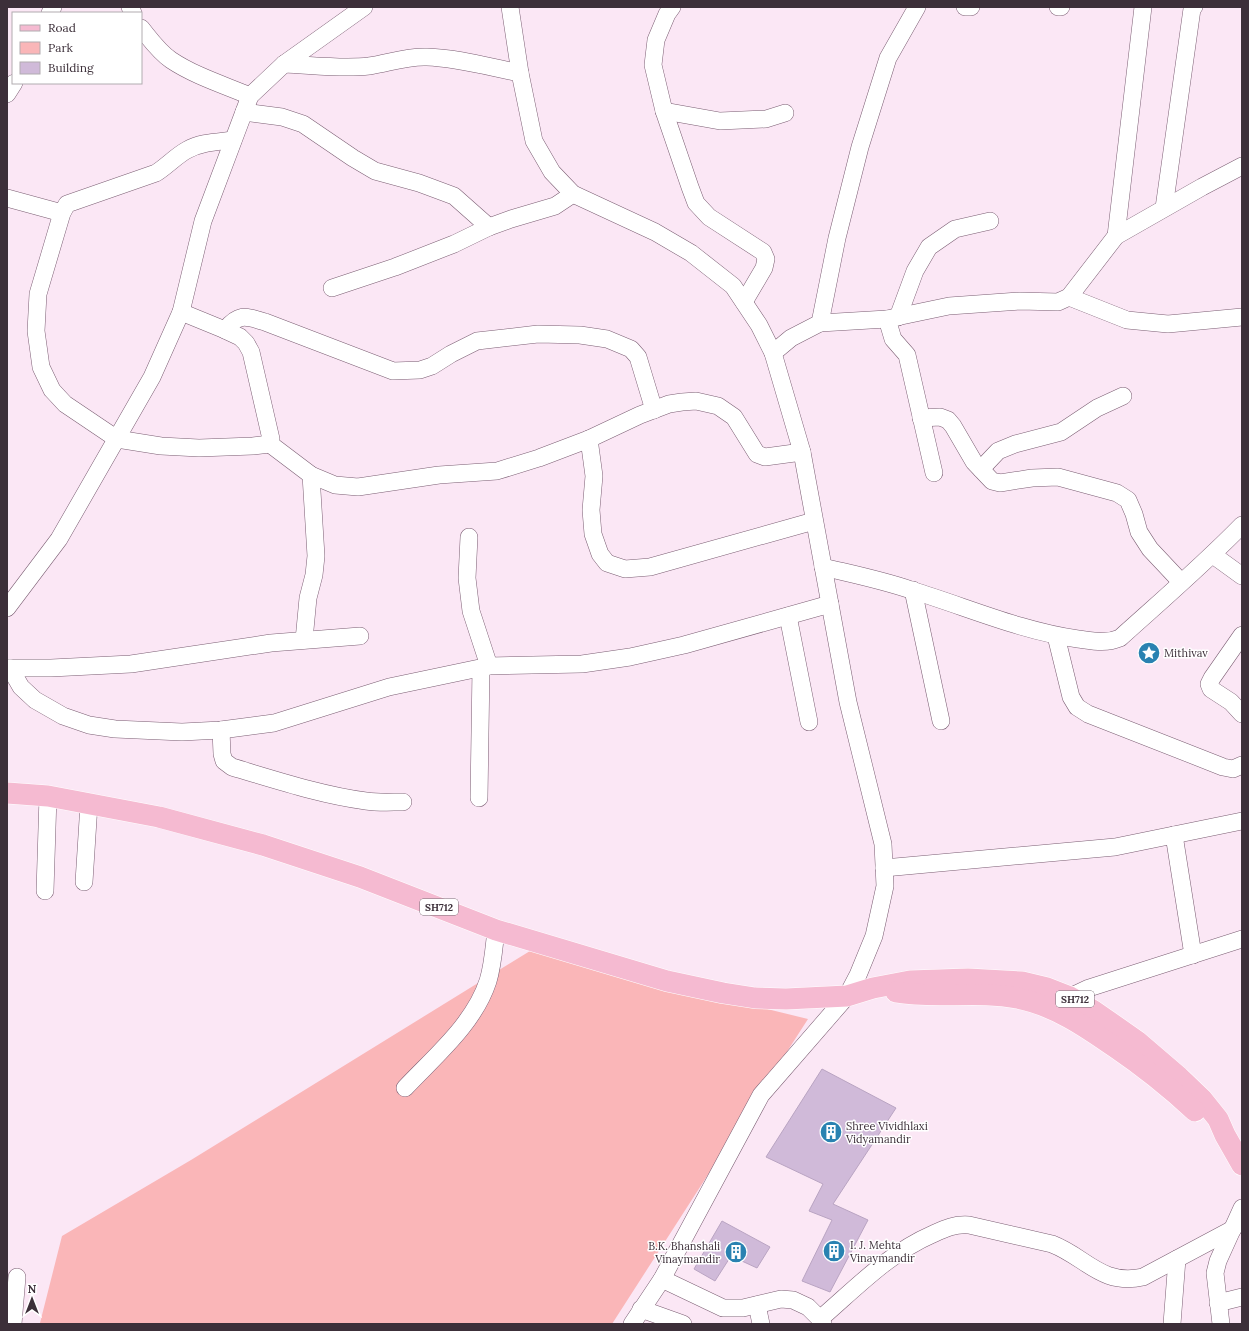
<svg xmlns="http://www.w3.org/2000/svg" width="1249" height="1331" font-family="Lora,serif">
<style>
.green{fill:#fab6b8}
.building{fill:#d0bad9;stroke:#b9a4c2}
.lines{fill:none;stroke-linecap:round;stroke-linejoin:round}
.minor-casing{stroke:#7b5e73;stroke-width:18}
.major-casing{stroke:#fff;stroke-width:22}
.minor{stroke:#fff;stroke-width:17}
.major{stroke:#f5bad1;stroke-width:21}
.labels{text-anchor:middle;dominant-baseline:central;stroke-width:3;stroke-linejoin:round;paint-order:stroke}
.shield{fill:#fff;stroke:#766d74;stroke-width:1}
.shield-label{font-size:10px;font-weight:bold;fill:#3c2f39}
.poi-label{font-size:11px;fill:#3c2f39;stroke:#fff;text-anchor:start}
</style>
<rect width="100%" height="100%" fill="#fbe7f5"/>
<polygon class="green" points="530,951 808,1019 612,1324 49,1324 40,1323 62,1236 191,1160"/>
<g class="building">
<polygon points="822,1069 896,1108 833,1204 868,1220 830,1292 802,1281 832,1220 809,1211 823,1184 766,1157"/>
<polygon points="722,1221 770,1247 757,1268 731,1256 715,1281 694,1269"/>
</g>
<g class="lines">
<g class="minor-casing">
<g id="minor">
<polyline points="130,7 133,13"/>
<polyline points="510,7 520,73 534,141 552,172 573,194 655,232 691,253 733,286 759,325 773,353 802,452 848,702 883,844 885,886 874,936 858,975 847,996 761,1095 662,1279 632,1324"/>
<polyline points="672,7 667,14 656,40 653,65 664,111 690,187 696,203 709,217 763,252 766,259 764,268 744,302"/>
<polyline points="965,7 971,7"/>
<polyline points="1058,7 1061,7"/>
<polyline points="50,13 53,7"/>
<path d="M 141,28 C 150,39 159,52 171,60 C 195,76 224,85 250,96"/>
<path d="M 284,64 C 312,65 341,69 369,66 C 389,63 407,56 427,57 C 458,58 489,67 520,73"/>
<polyline points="7,94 14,83"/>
<polyline points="664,111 720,121 766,119 785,113"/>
<polyline points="244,112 282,117 303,124 353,158 375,171 419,183 454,196 489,227"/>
<path d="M 233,140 C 218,142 201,142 187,150 C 176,156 167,166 156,173 L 67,204 L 62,213 L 38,294 L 36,331 L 41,367 L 52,390 L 65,404 L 117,439 L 161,446 L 199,448 L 253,446 L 270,444"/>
<polyline points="7,198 62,213"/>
<polyline points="1164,208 1192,9 1194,7"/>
<polyline points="1116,236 1143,7"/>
<polyline points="332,288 395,267 454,244 489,227 511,219 555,206 573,194"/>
<polyline points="1069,297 1127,320 1168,324 1242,317"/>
<polyline points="181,312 225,330 240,337 246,343 251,352 271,439 270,444 311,475 335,485 358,487 439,475 497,471 539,458 589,439 640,415 669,404 682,402 696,401 718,406 734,417 757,454 765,457 802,452"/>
<polyline points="898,317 915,271 929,247 955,229 990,221"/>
<polyline points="887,319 893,339 907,355 934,473"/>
<polyline points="820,323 887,319 949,306 1020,301 1058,302 1069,297 1116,236 1202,187 1242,166"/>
<path d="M 225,330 C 239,313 245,316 265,322 L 393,371 L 420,370 L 432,366 L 451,354 L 477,341 L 538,334 L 580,335 L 607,339 L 631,349 L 638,357 L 654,410"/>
<polyline points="773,353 791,338 820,323 837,238 860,147 888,58 917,7"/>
<polyline points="921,418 940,417 948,420 953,426 974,462 992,481 1000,483 1032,478 1058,477 1117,493 1128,500 1134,514 1139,532 1150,549 1181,582"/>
<polyline points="589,439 594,476 591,510 593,534 600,554 607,563 625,569 650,567 814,521"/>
<polyline points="981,469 998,451 1015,444 1061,432 1097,408 1123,396"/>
<polyline points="469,537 467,578 471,611 489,666"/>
<polyline points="1213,555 1242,576"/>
<path d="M 823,567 C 852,574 882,580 911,590 C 967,607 1021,631 1078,639 C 1093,641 1106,644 1120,638 C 1161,601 1203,565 1242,525"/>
<polyline points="913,590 941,721"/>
<polyline points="7,608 59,539 152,377 181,312 203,221 250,96 284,64 364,7"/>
<polyline points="788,616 809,722"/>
<polyline points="1242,635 1212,678 1209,684 1211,689 1231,702 1242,714"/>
<polyline points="1056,636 1071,697 1077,707 1088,714 1223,767 1233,769 1242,765"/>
<polyline points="304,640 308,598 314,575 316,556 311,475"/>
<polyline points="7,668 51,668 131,664 271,643 360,636"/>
<polyline points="10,668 21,687 35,700 63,716 89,725 115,729 182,732 221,730 274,723 389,687 489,666 582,664 630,657 684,645 830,604"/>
<path d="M 221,730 L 222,754 L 224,761 L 232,767 C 276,780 321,795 366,801 C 378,803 391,802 403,802"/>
<polyline points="479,798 481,668"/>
<polyline points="1174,835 1193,955"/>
<polyline points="884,868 1115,847 1242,821"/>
<polyline points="84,882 89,804"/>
<polyline points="45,891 48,796"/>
<polyline points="1062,1004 1070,997 1089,988 1242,939"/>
<path d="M 405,1088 C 435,1056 474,1024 488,981 C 493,965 494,947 496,930"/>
<polyline points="662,1279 723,1308 743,1308 781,1299 793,1300 808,1307 820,1319 823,1324"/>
<polyline points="1218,1303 1242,1297"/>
<polyline points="757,1305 761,1324"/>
<polyline points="641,1309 683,1324"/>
<path d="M 820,1319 C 856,1288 889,1253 933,1234 C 946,1228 955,1224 969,1225 L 1052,1244 C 1086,1257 1101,1286 1143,1277 L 1233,1229"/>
<polyline points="13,1324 17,1277"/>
<polyline points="1172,1324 1177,1259"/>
<polyline points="1221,1324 1215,1273 1218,1261 1242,1208"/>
</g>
</g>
<g class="major-casing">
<g id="major">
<polyline points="7,793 48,796 159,817 263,845 360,877 496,930 667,981 723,993 755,998 786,999 847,996 873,988 910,981 968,979 1022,982 1047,988 1070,997 1094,1011 1137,1041 1179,1077 1202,1099 1218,1119 1225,1135 1242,1165"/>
<path d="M 896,992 C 935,999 977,990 1017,998 C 1054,1005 1086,1027 1116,1048 C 1144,1067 1170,1088 1195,1111"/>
</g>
</g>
<use href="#minor" class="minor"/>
<use href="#major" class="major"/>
</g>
<defs>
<g id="sight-disc" transform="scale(1.15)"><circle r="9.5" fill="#2982b1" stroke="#fff"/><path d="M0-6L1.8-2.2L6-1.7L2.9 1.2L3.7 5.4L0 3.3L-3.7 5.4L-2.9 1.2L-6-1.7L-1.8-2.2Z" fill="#fff"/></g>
<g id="building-disc" transform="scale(1.15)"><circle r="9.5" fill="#2982b1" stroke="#fff"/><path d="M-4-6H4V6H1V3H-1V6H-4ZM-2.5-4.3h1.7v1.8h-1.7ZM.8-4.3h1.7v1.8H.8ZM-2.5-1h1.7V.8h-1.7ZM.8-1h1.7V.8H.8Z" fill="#fff"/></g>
</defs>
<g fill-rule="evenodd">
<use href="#sight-disc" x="1149" y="653"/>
<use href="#building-disc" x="831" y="1132"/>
<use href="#building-disc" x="834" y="1251"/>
<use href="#building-disc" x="736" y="1252"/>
</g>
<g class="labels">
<g class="shield">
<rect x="420" y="899" width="38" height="16" rx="3"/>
<rect x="1056" y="991" width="38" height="16" rx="3"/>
</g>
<g class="shield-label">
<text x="439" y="907">SH712</text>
<text x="1075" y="999">SH712</text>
</g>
<g class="poi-label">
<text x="1164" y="653">Mithivav</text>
<text x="846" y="1126">Shree Vividhlaxi<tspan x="846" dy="13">Vidyamandir</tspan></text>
<text x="850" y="1245">I. J. Mehta<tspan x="850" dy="13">Vinaymandir</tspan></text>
<text x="720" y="1246" text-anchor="end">B.K. Bhanshali<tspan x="720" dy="13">Vinaymandir</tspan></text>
</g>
</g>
<rect width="1249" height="1331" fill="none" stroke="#3c2f39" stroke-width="16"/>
<rect x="12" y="12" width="130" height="72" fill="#ffffff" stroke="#b1acb0"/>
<rect x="20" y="25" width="20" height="6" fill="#f5bad1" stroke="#b1acb0"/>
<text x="48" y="32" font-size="12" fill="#3c2f39">Road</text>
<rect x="20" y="42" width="20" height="12" fill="#fab6b8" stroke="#b1acb0"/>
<text x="48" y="52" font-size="12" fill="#3c2f39">Park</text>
<rect x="20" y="62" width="20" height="12" fill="#d0bad9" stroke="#b1acb0"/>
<text x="48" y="72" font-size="12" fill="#3c2f39">Building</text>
<g transform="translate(32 1299)" stroke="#ffffff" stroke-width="3" paint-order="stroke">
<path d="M0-3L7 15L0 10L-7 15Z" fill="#3c2f39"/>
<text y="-6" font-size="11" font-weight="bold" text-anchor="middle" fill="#3c2f39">N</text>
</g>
</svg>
